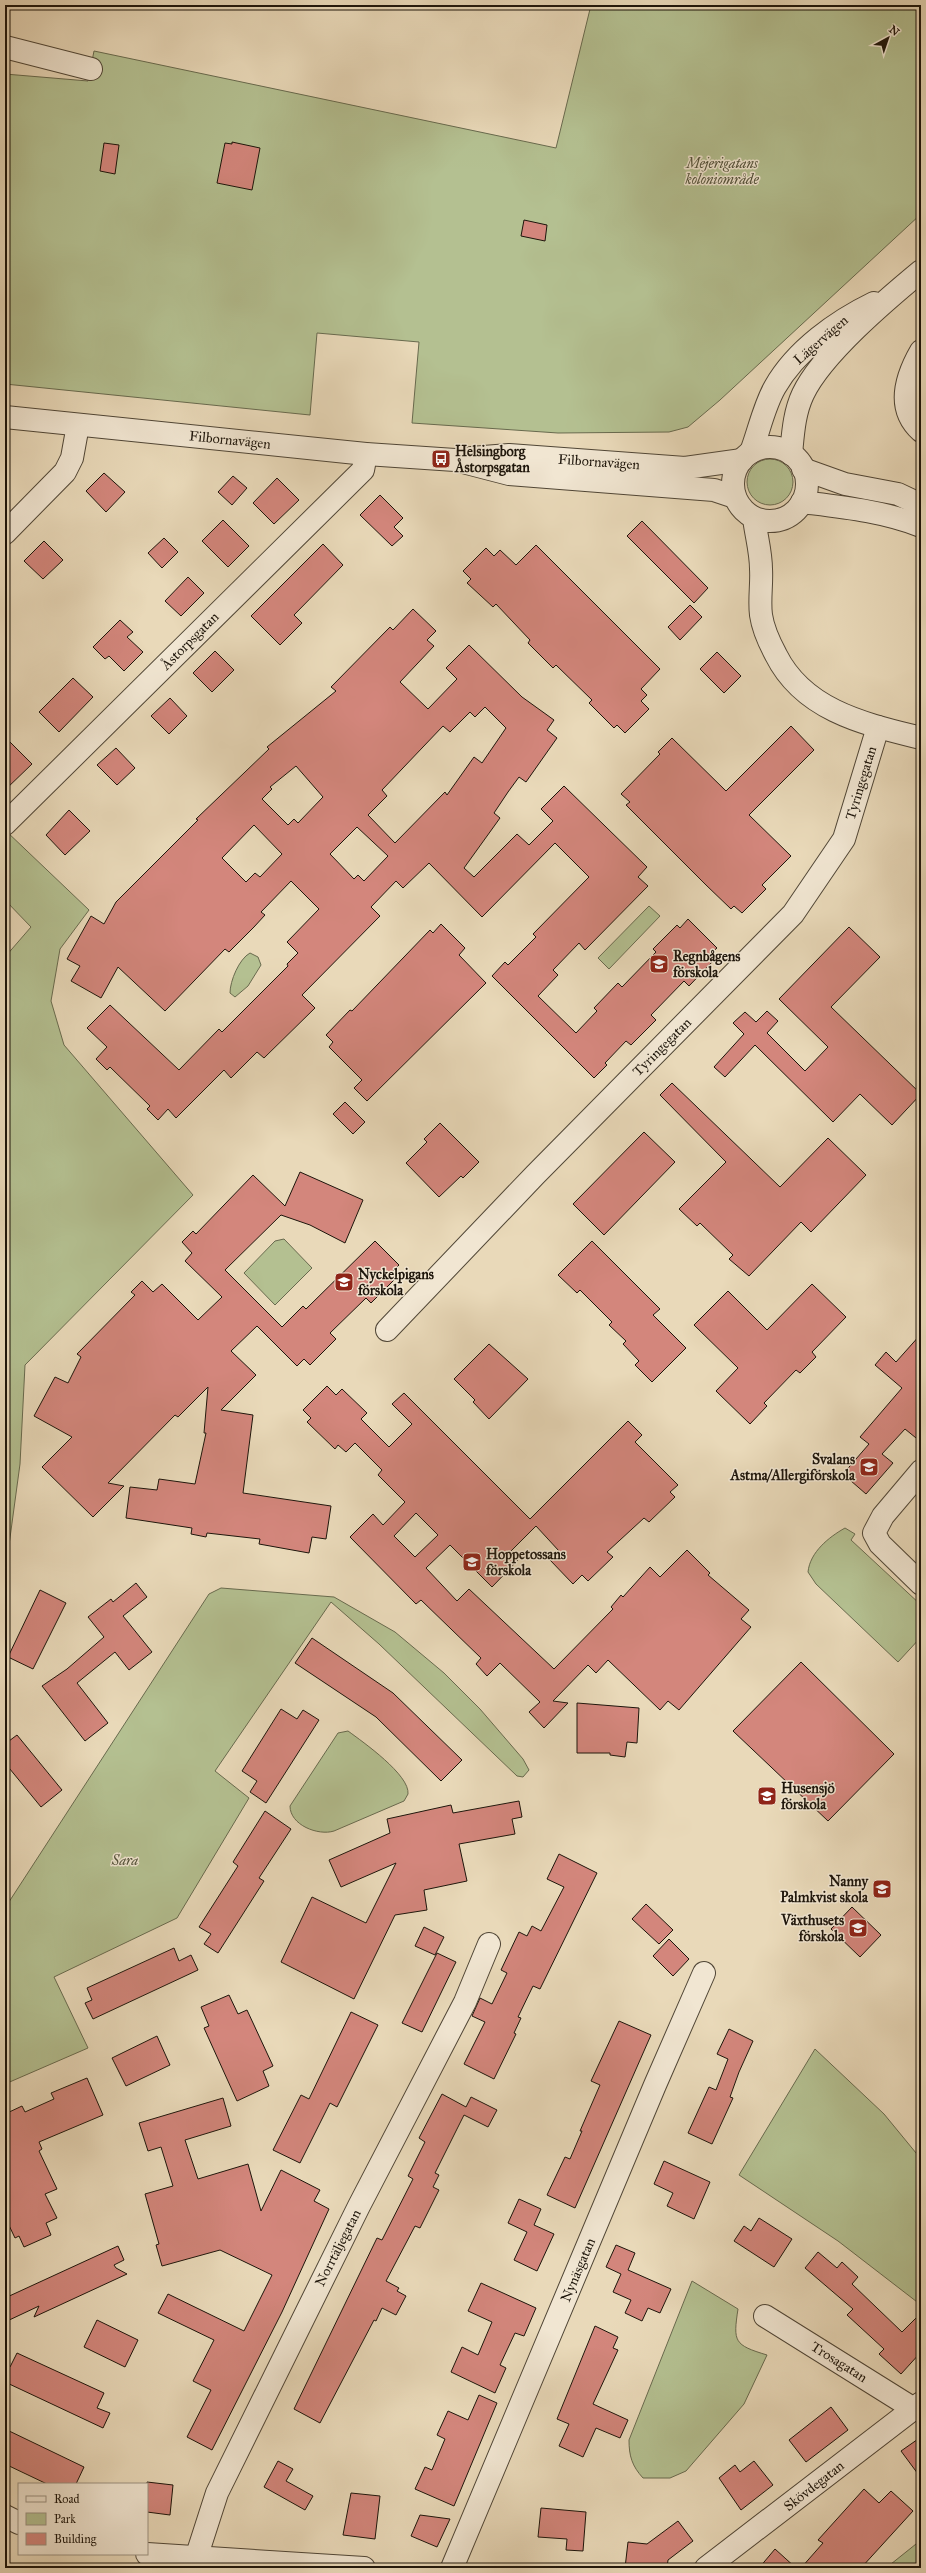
<svg xmlns="http://www.w3.org/2000/svg" width="926" height="2573" font-family="'IM FELL Great Primer',serif">
<style>
.green{fill:#b4c091;stroke:#686a4e}
.building{fill:#d3867c;stroke:#1d150b;fill-rule:evenodd}
.lines{fill:none;stroke-linecap:round;stroke-linejoin:round}
.minor-casing{stroke:#504636;stroke-width:24}
.minor{stroke:#f1e6d2;stroke-width:22}
.labels{text-anchor:middle;dominant-baseline:central;stroke-width:3;stroke-linejoin:round;paint-order:stroke}
.park-label{font-size:14px;font-style:italic;fill:#52513a;stroke:#f1e6d2}
.street-label{font-size:14px;fill:#1d150b;stroke:#f1e6d2}
.poi-label{font-size:14px;font-weight:bold;fill:#1d150b;stroke:#f1e6d2;text-anchor:start}
</style>
<rect width="100%" height="100%" fill="#e9d9b9"/>
<filter id="stains"><feTurbulence type="fractalNoise" baseFrequency=".005" numOctaves="4"/><feColorMatrix values="0 0 0 0 .2 0 0 0 0 .09 0 0 0 0 .02 0 0 0 .5 -.17"/></filter>
<radialGradient id="worn" r=".72"><stop offset=".6" stop-color="#630" stop-opacity="0"/><stop offset="1" stop-color="#630" stop-opacity=".3"/></radialGradient>
<g class="green">
<polygon points="591,5 921,5 921,214 720,400 688,427 669,432 558,433 412,423 419,342 317,333 310,415 5,384 5,74 88,81 94,51 556,148"/>
<circle cx="770" cy="482" r="23"/>
<polygon points="5,830 89,910 60,949 51,1001 64,1045 193,1195 25,1365 20,1464 7,1560 5,1559 5,957 31,927 5,900"/>
<polygon points="649,906 660,916 609,969 598,958"/>
<path d="M 250,953 L 258,957 L 261,965 L 248,986 L 235,997 L 230,993 C 230,981 239,959 250,953 Z"/>
<polygon points="284,1239 312,1268 275,1305 244,1273 275,1241"/>
<path d="M 845,1528 L 855,1534 L 851,1540 L 921,1605 L 921,1637 L 898,1662 L 816,1584 L 808,1572 C 810,1552 829,1537 845,1528 Z"/>
<polygon points="221,1588 334,1597 395,1632 444,1673 480,1709 523,1759 529,1770 523,1777 517,1776 379,1644 331,1602 215,1771 249,1798 177,1918 54,1977 88,2048 5,2084 5,1908 209,1594"/>
<path d="M 348,1731 C 363,1742 410,1775 408,1794 L 404,1801 L 334,1831 C 318,1836 290,1825 290,1806 L 338,1733 Z"/>
<polygon points="815,2049 884,2114 921,2159 921,2305 838,2241 739,2175"/>
<path d="M 692,2281 L 738,2309 C 733,2342 734,2345 767,2355 L 744,2404 L 686,2471 L 670,2478 L 643,2478 C 632,2466 629,2456 629,2440 Z"/>
<polygon points="921,2540 921,2568 886,2568"/>
</g>
<g class="building">
<polygon points="232,142 260,148 252,190 217,183 225,143 232,144"/>
<polygon points="104,143 119,145 115,174 100,171"/>
<polygon points="524,220 547,225 545,241 521,236"/>
<polygon points="104,473 125,492 106,512 86,491"/>
<polygon points="233,476 247,488 232,505 218,492"/>
<polygon points="277,478 299,500 274,524 253,503"/>
<polygon points="380,495 403,518 394,527 403,536 392,546 360,515"/>
<polygon points="223,520 249,546 228,567 202,541"/>
<polygon points="642,521 708,588 694,603 627,536"/>
<polygon points="164,538 178,552 162,568 148,553"/>
<polygon points="44,541 63,560 43,579 24,561"/>
<polygon points="323,544 343,565 294,615 302,623 280,645 251,616"/>
<polygon points="536,545 660,669 641,689 647,695 641,701 649,709 625,733 617,725 614,728 589,703 592,700 556,665 553,668 528,643 530,640 496,604 493,607 467,583 471,579 463,571 486,548 494,556 500,550 516,565"/>
<polygon points="188,577 204,593 181,616 165,601"/>
<polygon points="690,605 702,617 680,640 668,627"/>
<path d="M 413,609 L 436,631 L 427,640 L 434,646 L 400,682 L 428,709 L 457,679 L 446,668 L 469,645 L 522,697 L 554,720 L 547,730 L 557,738 L 526,782 L 519,777 L 508,792 L 494,813 L 500,818 L 464,868 L 474,877 L 517,834 L 529,845 L 553,821 L 541,809 L 564,786 L 647,867 L 638,877 L 648,886 L 585,950 L 579,943 L 553,970 L 558,975 L 538,996 L 576,1033 L 597,1011 L 594,1008 L 618,983 L 622,987 L 656,952 L 653,949 L 677,925 L 680,928 L 688,919 L 717,948 L 710,954 L 715,959 L 689,986 L 684,981 L 651,1015 L 656,1020 L 631,1045 L 626,1041 L 605,1063 L 607,1065 L 594,1078 L 492,976 L 505,962 L 508,965 L 536,937 L 533,934 L 589,877 L 555,843 L 482,917 L 429,863 L 403,888 L 396,881 L 371,907 L 380,916 L 302,995 L 315,1008 L 264,1058 L 257,1052 L 231,1078 L 224,1070 L 176,1118 L 168,1109 L 158,1120 L 147,1109 L 150,1106 L 110,1067 L 107,1070 L 96,1059 L 107,1047 L 87,1028 L 110,1005 L 179,1070 L 219,1029 L 222,1032 L 288,966 L 287,964 L 298,953 L 287,942 L 319,909 L 291,881 L 261,912 L 265,915 L 254,927 L 229,952 L 225,949 L 165,1011 L 118,967 L 101,998 L 71,981 L 80,966 L 67,959 L 91,916 L 104,924 L 116,902 L 198,820 L 196,819 L 269,749 L 267,747 L 336,691 L 331,687 L 390,627 L 393,630 ZM 485,707 L 506,728 L 482,763 L 474,757 L 447,795 L 445,792 L 395,843 L 368,815 L 387,796 L 382,790 L 443,726 L 450,732 L 470,712 L 475,717 ZM 296,766 L 323,797 L 298,823 L 294,819 L 288,825 L 262,799 L 272,789 L 270,787 ZM 254,825 L 282,854 L 260,877 L 255,873 L 246,882 L 222,858 ZM 357,827 L 388,856 L 364,881 L 358,875 L 354,879 L 330,854 Z"/>
<polygon points="120,620 133,632 127,637 143,652 124,671 109,656 105,659 93,647"/>
<polygon points="215,651 234,670 212,692 193,673"/>
<polygon points="717,652 741,676 724,693 700,669"/>
<polygon points="73,678 93,697 59,732 39,712"/>
<polygon points="170,698 187,716 169,734 151,716"/>
<polygon points="791,726 814,750 749,815 791,856 762,885 766,889 742,913 734,906 731,909 706,885 626,805 630,802 621,794 660,754 658,752 672,738 726,791"/>
<polygon points="5,737 32,764 5,790"/>
<polygon points="116,748 135,768 117,785 97,765"/>
<polygon points="69,810 90,831 65,855 46,835"/>
<polygon points="441,924 465,948 459,955 486,983 367,1101 354,1088 362,1080 329,1047 333,1042 326,1035 350,1010 352,1011 430,930 433,933"/>
<polygon points="849,927 880,957 831,1007 921,1094 892,1125 860,1094 833,1122 755,1045 725,1077 714,1067 744,1034 733,1023 745,1012 756,1022 767,1011 778,1021 767,1033 805,1071 828,1047 779,999"/>
<polygon points="672,1083 780,1187 828,1138 866,1175 811,1232 801,1222 749,1276 729,1259 733,1255 700,1223 697,1226 679,1209 726,1162 660,1095"/>
<polygon points="345,1102 365,1122 353,1134 333,1114"/>
<polygon points="440,1123 479,1162 463,1178 461,1176 439,1197 406,1163 427,1142 424,1139"/>
<polygon points="644,1132 675,1162 604,1235 573,1204"/>
<polygon points="300,1172 363,1200 345,1243 310,1225 281,1215 225,1270 282,1327 303,1306 306,1309 375,1241 399,1265 391,1273 396,1278 371,1303 366,1298 330,1333 336,1339 310,1365 304,1359 297,1366 257,1326 231,1351 256,1375 221,1410 253,1415 243,1493 331,1506 326,1539 312,1537 309,1553 259,1544 260,1539 207,1533 206,1537 191,1534 192,1528 126,1518 130,1487 157,1490 159,1479 195,1484 206,1433 204,1433 208,1387 178,1417 175,1415 108,1483 124,1486 93,1517 42,1467 72,1437 34,1416 55,1377 68,1383 81,1357 77,1354 135,1295 131,1292 142,1281 153,1292 162,1284 198,1320 222,1297 185,1261 192,1253 182,1242 193,1231 196,1234 253,1175 285,1206"/>
<polygon points="592,1241 660,1309 653,1315 686,1348 652,1382 635,1365 639,1361 623,1344 626,1341 609,1325 612,1322 580,1290 577,1293 558,1275"/>
<polygon points="812,1284 846,1317 812,1352 816,1357 800,1373 796,1370 764,1403 767,1406 750,1424 716,1391 738,1368 694,1325 728,1291 767,1330"/>
<polygon points="921,1334 921,1442 905,1429 882,1454 893,1463 866,1494 843,1474 869,1444 860,1437 902,1388 875,1365 886,1352 896,1362"/>
<polygon points="489,1344 528,1379 489,1419 473,1402 475,1400 454,1379"/>
<path d="M 327,1386 L 336,1395 L 342,1389 L 367,1413 L 361,1419 L 389,1447 L 412,1424 L 392,1404 L 404,1393 L 530,1519 L 628,1421 L 642,1435 L 635,1442 L 678,1485 L 670,1492 L 675,1497 L 649,1522 L 644,1518 L 607,1552 L 613,1557 L 588,1581 L 582,1575 L 573,1584 L 550,1560 L 559,1551 L 536,1526 L 510,1552 L 518,1560 L 492,1587 L 450,1545 L 426,1568 L 457,1601 L 469,1589 L 554,1669 L 613,1609 L 611,1607 L 621,1595 L 623,1597 L 650,1567 L 660,1577 L 687,1550 L 710,1573 L 708,1575 L 749,1610 L 741,1619 L 751,1627 L 679,1710 L 668,1701 L 660,1710 L 608,1660 L 596,1673 L 588,1665 L 553,1701 L 568,1703 L 544,1728 L 529,1712 L 540,1702 L 500,1663 L 487,1676 L 476,1664 L 481,1658 L 421,1600 L 416,1604 L 350,1537 L 373,1514 L 383,1525 L 405,1502 L 378,1475 L 382,1470 L 355,1443 L 346,1452 L 338,1445 L 335,1449 L 307,1422 L 311,1418 L 303,1410 ZM 416,1513 L 438,1535 L 415,1557 L 394,1536 Z"/>
<polygon points="136,1583 147,1597 123,1616 152,1652 129,1670 115,1652 77,1683 108,1723 85,1741 42,1686 67,1669 104,1637 88,1617 111,1599 113,1602"/>
<polygon points="40,1590 66,1603 33,1669 8,1657"/>
<polygon points="312,1638 393,1693 462,1760 441,1781 376,1717 295,1663"/>
<polygon points="801,1662 894,1754 828,1821 733,1731"/>
<polygon points="577,1703 639,1708 637,1743 627,1742 625,1757 610,1755 610,1753 577,1753"/>
<polygon points="281,1709 297,1719 303,1710 319,1720 266,1803 250,1792 257,1781 242,1771"/>
<polygon points="17,1735 62,1790 41,1807 5,1763 5,1744"/>
<polygon points="519,1801 522,1817 512,1819 515,1834 459,1844 467,1881 424,1890 427,1910 395,1915 354,1999 281,1962 312,1897 366,1923 396,1863 341,1887 329,1860 390,1833 387,1819 451,1805 453,1813"/>
<polygon points="265,1811 291,1829 259,1878 264,1881 218,1953 204,1944 211,1934 199,1927 238,1866 233,1862"/>
<polygon points="559,1854 597,1873 540,1989 533,1986 518,2017 521,2018 514,2033 516,2034 494,2079 464,2064 485,2022 472,2016 480,1998 492,2004 507,1973 501,1970 519,1932 527,1936 532,1926 541,1931 564,1887 547,1879"/>
<polygon points="646,1904 673,1930 659,1944 632,1919"/>
<polygon points="852,1907 881,1935 860,1957 831,1929"/>
<polygon points="424,1927 444,1937 435,1955 415,1946"/>
<polygon points="669,1939 689,1959 673,1976 653,1956"/>
<polygon points="174,1948 179,1961 191,1955 198,1970 93,2019 85,2003 92,2000 87,1988"/>
<polygon points="437,1953 456,1962 422,2032 402,2023"/>
<polygon points="229,1995 238,2014 247,2010 273,2066 263,2071 269,2086 237,2101 204,2028 209,2026 201,2007"/>
<polygon points="351,2012 378,2025 337,2107 330,2103 300,2163 273,2150 301,2095 309,2099"/>
<polygon points="619,2021 651,2035 575,2208 547,2195 565,2157 570,2159 582,2131 580,2131 600,2085 591,2081"/>
<polygon points="729,2029 753,2041 739,2072 730,2097 733,2098 712,2144 688,2133 709,2087 716,2090 728,2059 717,2054"/>
<polygon points="157,2036 170,2065 126,2086 112,2058"/>
<polygon points="87,2078 103,2115 39,2142 42,2149 39,2151 57,2189 45,2194 57,2218 46,2223 51,2235 24,2247 19,2236 15,2238 5,2217 5,2114 22,2106 25,2112 54,2099 51,2093"/>
<polygon points="442,2094 466,2107 471,2097 497,2110 488,2127 464,2115 435,2173 439,2175 433,2187 439,2190 420,2228 415,2226 386,2281 399,2288 397,2291 406,2296 396,2315 382,2308 376,2321 374,2320 320,2423 294,2409 377,2238 382,2240 413,2179 408,2176 425,2142 419,2138"/>
<polygon points="223,2098 231,2126 185,2140 198,2179 248,2164 261,2211 281,2170 320,2190 314,2201 329,2209 282,2312 212,2450 187,2437 211,2390 193,2381 214,2340 158,2313 168,2294 244,2331 272,2275 220,2250 162,2266 156,2245 159,2244 145,2194 173,2186 161,2147 148,2151 139,2123"/>
<polygon points="664,2161 710,2182 694,2219 667,2206 673,2193 654,2184"/>
<polygon points="519,2199 541,2209 534,2225 554,2234 537,2271 514,2260 527,2232 508,2223"/>
<polygon points="759,2218 792,2239 774,2267 734,2241 744,2226 751,2231"/>
<polygon points="616,2245 635,2253 628,2270 671,2289 660,2313 648,2308 642,2321 625,2313 631,2300 613,2292 621,2274 606,2267"/>
<polygon points="118,2246 124,2260 114,2265 116,2268 127,2274 34,2317 39,2306 5,2322 5,2298"/>
<polygon points="818,2252 837,2268 842,2262 858,2277 852,2284 902,2332 921,2313 921,2352 901,2374 879,2354 884,2349 847,2315 853,2309 805,2268"/>
<polygon points="481,2283 536,2308 524,2336 515,2333 500,2365 506,2368 495,2393 451,2372 462,2347 478,2355 492,2322 468,2311"/>
<polygon points="97,2320 138,2340 125,2367 84,2347"/>
<polygon points="595,2326 618,2337 613,2348 618,2350 593,2404 628,2420 620,2438 596,2428 583,2457 559,2446 569,2424 557,2419"/>
<polygon points="17,2353 104,2393 97,2408 110,2413 103,2428 5,2382 5,2365 10,2367"/>
<polygon points="479,2395 497,2403 454,2506 415,2489 425,2467 432,2470 445,2439 437,2435 448,2411 468,2420"/>
<polygon points="831,2407 848,2430 806,2462 789,2440"/>
<polygon points="5,2429 84,2467 76,2484 47,2484 5,2464"/>
<polygon points="921,2437 921,2478 901,2451"/>
<polygon points="278,2461 293,2469 286,2481 313,2496 305,2510 264,2487"/>
<polygon points="754,2461 773,2485 741,2510 719,2478 735,2465 740,2472"/>
<polygon points="147,2482 173,2485 170,2515 147,2512"/>
<polygon points="864,2489 879,2503 891,2491 913,2511 861,2568 801,2568 823,2543 818,2540"/>
<polygon points="351,2493 380,2496 375,2539 343,2535"/>
<polygon points="541,2508 586,2512 583,2551 566,2550 567,2539 538,2537"/>
<polygon points="420,2515 450,2519 437,2547 411,2536"/>
<polygon points="678,2521 693,2541 668,2560 667,2568 625,2568 628,2542 647,2544"/>
<polygon points="775,2549 796,2568 759,2568"/>
</g>
<g class="lines">
<g class="minor-casing">
<g id="minor">
<polyline points="5,47 91,69"/>
<path d="M 921,351 C 906,377 896,408 921,431"/>
<polyline points="5,417 366,454 455,460 509,474 714,490 735,497"/>
<circle cx="770" cy="484" r="37"/>
<path d="M 751,452 C 759,431 764,406 775,387 C 796,350 837,321 874,303"/>
<path d="M 791,454 C 793,434 794,413 803,394 C 822,354 886,300 921,271"/>
<polyline points="471,458 509,455 685,468 742,460"/>
<polyline points="803,469 845,484 898,494 921,505"/>
<path d="M 802,502 C 842,507 883,511 921,526"/>
<path d="M 754,518 C 756,535 761,552 761,569 C 762,584 759,600 761,615 C 763,629 769,642 776,655 C 804,711 865,724 921,738"/>
<polyline points="5,533 65,472 72,458 78,425"/>
<polyline points="5,824 363,470 366,454"/>
<polyline points="387,1330 535,1175 793,914 844,839 878,727"/>
<polyline points="921,1471 883,1516 874,1533 880,1544 921,1584"/>
<polyline points="765,2316 914,2409"/>
<polyline points="5,2516 19,2523"/>
<polyline points="147,2554 364,2568"/>
<polyline points="197,2555 217,2493 359,2206 465,2002 489,1944"/>
<polyline points="452,2568 655,2085 704,1973"/>
<polyline points="706,2568 921,2403"/>
</g>
</g>
<use href="#minor" class="minor"/>
</g>
<defs>
<g id="bus-square" transform="scale(1)"><rect x="-9" y="-9" width="18" height="18" rx="4" fill="#8f2418" stroke="#f1e6d2"/><path d="M-5-6H5V4H4V6H2V4H-2V6H-4V4H-5ZM-3.5-4V0h7V-4ZM-3.5 1.2v1.5H-2V1.2ZM2 1.2v1.5H3.5V1.2Z" fill="#fff"/></g>
<g id="school-square" transform="scale(1)"><rect x="-9" y="-9" width="18" height="18" rx="4" fill="#8f2418" stroke="#f1e6d2"/><path d="M0-5L7-2L0 1L-7-2ZM-4 1L0 2.5L4 1V4Q0 6-4 4Z" fill="#fff"/></g>
</defs>
<g fill-rule="evenodd">
<use href="#bus-square" x="441" y="459"/>
<use href="#school-square" x="659" y="964"/>
<use href="#school-square" x="344" y="1282"/>
<use href="#school-square" x="869" y="1467"/>
<use href="#school-square" x="472" y="1562"/>
<use href="#school-square" x="767" y="1796"/>
<use href="#school-square" x="882" y="1889"/>
<use href="#school-square" x="858" y="1928"/>
</g>
<g class="labels">
<g class="park-label">
<text x="722" y="163">Mejerigatans<tspan x="722" dy="16">koloniområde</tspan></text>
<text x="125" y="1860">Sara</text>
</g>
<g class="street-label">
<text transform="translate(821 340) rotate(-41)">Lägervägen</text>
<text transform="translate(230 440) rotate(6)">Filbornavägen</text>
<text transform="translate(599 462) rotate(4)">Filbornavägen</text>
<text transform="translate(190 641) rotate(-45)">Åstorpsgatan</text>
<text transform="translate(861 783) rotate(-73)">Tyringegatan</text>
<text transform="translate(662 1047) rotate(-45)">Tyringegatan</text>
<text transform="translate(338 2248) rotate(-63)">Norrtäljegatan</text>
<text transform="translate(578 2270) rotate(-67)">Nynäsgatan</text>
<text transform="translate(839 2362) rotate(32)">Trosagatan</text>
<text transform="translate(814 2486) rotate(-38)">Skövdegatan</text>
</g>
<g class="poi-label">
<text x="455" y="451">Helsingborg<tspan x="455" dy="16">Åstorpsgatan</tspan></text>
<text x="673" y="956">Regnbågens<tspan x="673" dy="16">förskola</tspan></text>
<text x="358" y="1274">Nyckelpigans<tspan x="358" dy="16">förskola</tspan></text>
<text x="855" y="1459" text-anchor="end">Svalans<tspan x="855" dy="16">Astma/Allergiförskola</tspan></text>
<text x="486" y="1554">Hoppetossans<tspan x="486" dy="16">förskola</tspan></text>
<text x="781" y="1788">Husensjö<tspan x="781" dy="16">förskola</tspan></text>
<text x="868" y="1881" text-anchor="end">Nanny<tspan x="868" dy="16">Palmkvist skola</tspan></text>
<text x="844" y="1920" text-anchor="end">Växthusets<tspan x="844" dy="16">förskola</tspan></text>
</g>
</g>
<rect width="926" height="2573" fill="none" stroke="#e9d9b9" stroke-width="20"/>
<rect x="6" y="6" width="914" height="2561" fill="none" stroke="#1d150b" stroke-width="2"/>
<rect x="10" y="10" width="906" height="2553" fill="none" stroke="#1d150b"/>
<rect x="18" y="2483" width="130" height="72" fill="#f1e6d2" stroke="#9c9282"/>
<rect x="26" y="2496" width="20" height="6" fill="#f1e6d2" stroke="#9c9282"/>
<text x="54" y="2503" font-size="12" fill="#1d150b">Road</text>
<rect x="26" y="2513" width="20" height="12" fill="#b4c091" stroke="#9c9282"/>
<text x="54" y="2523" font-size="12" fill="#1d150b">Park</text>
<rect x="26" y="2533" width="20" height="12" fill="#d3867c" stroke="#9c9282"/>
<text x="54" y="2543" font-size="12" fill="#1d150b">Building</text>
<g transform="translate(888 38) rotate(40)" stroke="#f1e6d2" stroke-width="3" paint-order="stroke">
<path d="M0-3L7 15L0 10L-7 15Z" fill="#1d150b"/>
<text y="-6" font-size="11" font-weight="bold" text-anchor="middle" fill="#1d150b">N</text>
</g>
<rect width="100%" height="100%" filter="url(#stains)"/>
<rect width="100%" height="100%" fill="url(#worn)"/>
</svg>
